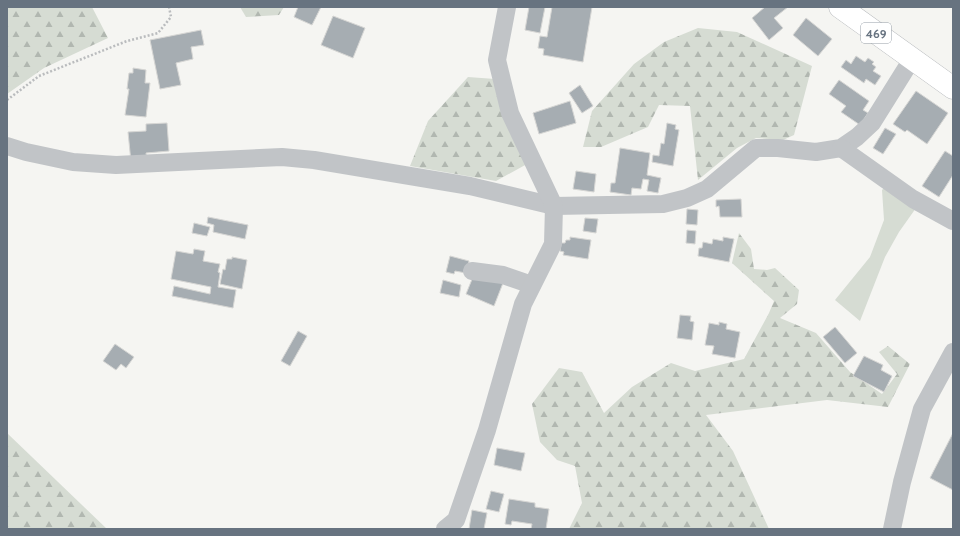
<svg xmlns="http://www.w3.org/2000/svg" width="960" height="536" font-family="Cabin,sans-serif">
<style>
.green{fill:#d6dcd3}
.forest{fill:url(#forest-firs)}
.building{fill:#a6adb2;stroke:#d6d6d4}
.lines{fill:none;stroke-linecap:round;stroke-linejoin:round}
.highway-casing{stroke:#b3b6b9;stroke-width:23}
.path{stroke:#babcbe;stroke-width:2.5;stroke-dasharray:2 2;stroke-linecap:butt}
.minor{stroke:#c1c4c7;stroke-width:18}
.highway{stroke:#fff;stroke-width:22}
.labels{text-anchor:middle;dominant-baseline:central;stroke-width:4;stroke-linejoin:round;paint-order:stroke}
.shield{fill:#fff;stroke:#959da6;stroke-width:1}
.shield-label{font-size:12px;font-weight:bold;fill:#677380}
</style>
<defs>
<pattern id="forest-firs" width="22" height="20" patternUnits="userSpaceOnUse"><rect width="22" height="20" fill="#d6dcd3"/><path d="M5 1l3.5 6h-7zM16 11l3.5 6h-7z" fill="#b1b7b0"/></pattern>
</defs>
<rect width="100%" height="100%" fill="#f5f5f2"/>
<polygon class="green" points="886,186 916,208 899,232 885,257 860,321 835,300 870,257 884,220 882,190"/>
<g class="forest">
<polygon points="7,7 92,7 108,38 44,68 7,94"/>
<polygon points="240,7 284,7 279,15 246,17"/>
<polygon points="698,28 737,32 812,66 794,135 783,140 756,138 737,148 698,180 690,106 659,105 648,127 601,147 583,147 592,111 634,64 664,42"/>
<polygon points="468,77 495,79 527,164 496,181 410,166 428,121"/>
<polygon points="739,233 751,249 754,269 767,270 775,268 799,290 797,304 780,318 816,333 850,372 882,394 897,374 879,352 888,346 910,364 888,407 827,400 706,415 733,451 769,529 569,529 582,503 575,466 557,460 540,442 532,404 559,368 582,372 604,413 632,387 671,363 695,371 744,359 769,313 774,301 732,263"/>
<polygon points="7,433 107,529 7,529"/>
</g>
<g class="building">
<polygon points="298,7 321,7 312,25 294,17"/>
<polygon points="529,7 545,7 540,33 525,30"/>
<polygon points="552,7 592,7 583,62 543,55 544,49 538,48 540,36 547,37"/>
<polygon points="765,7 788,7 774,18 783,28 769,40 752,18"/>
<polygon points="333,16 365,28 353,58 321,45"/>
<polygon points="806,18 832,39 818,56 793,35"/>
<polygon points="201,30 204,45 191,47 193,59 176,63 181,85 160,89 150,40"/>
<polygon points="856,56 865,62 868,58 874,62 872,64 876,67 873,71 881,76 875,85 866,79 864,83 841,67 846,60 851,64"/>
<polygon points="133,68 146,70 145,83 150,83 146,117 125,115 129,89 127,89 129,73 133,73"/>
<polygon points="839,80 869,101 863,110 868,113 860,125 841,112 846,106 829,94"/>
<polygon points="580,85 593,106 582,113 569,93"/>
<polygon points="916,91 948,113 927,144 907,130 905,132 893,124"/>
<polygon points="570,101 576,123 539,134 533,113"/>
<polygon points="167,123 169,151 146,153 147,161 131,162 128,132 146,131 146,124"/>
<polygon points="667,123 676,125 675,129 679,130 673,166 652,162 653,155 659,156 661,143 664,144"/>
<polygon points="885,128 896,134 883,154 873,148"/>
<polygon points="620,148 650,153 647,175 661,178 658,193 647,191 649,180 643,179 641,189 632,188 631,195 610,192 611,183 615,183"/>
<polygon points="945,151 953,156 953,175 939,197 922,186"/>
<polygon points="576,171 596,174 594,192 573,189"/>
<polygon points="741,199 742,217 720,217 719,206 716,207 716,200"/>
<polygon points="687,209 698,210 697,225 686,224"/>
<polygon points="208,217 248,225 245,239 213,232 214,225 207,223"/>
<polygon points="585,218 598,219 596,233 583,231"/>
<polygon points="194,223 210,227 207,236 192,233"/>
<polygon points="687,230 696,231 695,244 686,243"/>
<polygon points="570,237 591,240 588,259 563,255 564,252 560,251 561,243 565,243 566,240 570,240"/>
<polygon points="723,237 734,239 729,262 698,256 699,248 702,248 703,242 712,244 713,239 723,241"/>
<polygon points="194,249 205,251 203,261 220,264 218,272 220,273 218,287 236,290 233,308 172,296 174,286 210,294 211,287 171,279 176,251 193,254"/>
<polygon points="450,256 469,261 466,273 455,271 454,274 446,272"/>
<polygon points="232,257 247,260 242,289 220,284 223,269 225,270 227,259 232,259"/>
<polygon points="475,272 503,283 494,306 466,294"/>
<polygon points="443,280 461,285 459,297 440,293"/>
<polygon points="680,315 691,316 690,321 694,322 692,340 677,338"/>
<polygon points="719,322 727,324 726,329 740,332 735,358 712,354 714,346 705,345 709,323 719,325"/>
<polygon points="835,327 857,353 845,363 823,337"/>
<polygon points="298,331 307,336 290,366 281,361"/>
<polygon points="115,344 134,357 126,368 121,364 116,370 103,361"/>
<polygon points="864,356 883,365 881,370 892,376 884,392 853,376"/>
<polygon points="953,433 953,490 930,478"/>
<polygon points="497,448 525,453 521,471 494,465"/>
<polygon points="491,491 504,494 499,512 486,509"/>
<polygon points="509,499 535,503 535,507 549,509 546,529 531,529 532,524 512,521 511,525 505,524"/>
<polygon points="472,510 487,513 484,529 469,529"/>
</g>
<g class="lines">
<g class="highway-casing">
<polyline id="highway" points="840,7 953,88"/>
</g>
<polyline class="path" points="7,100 39,76 127,41 158,33 171,17 169,7"/>
<g class="minor">
<polyline points="7,146 26,152 73,162 116,165 282,157 314,160 470,186 554,206 663,204 687,198 707,189 756,148 778,148 816,152 841,148 857,137 872,123 912,59"/>
<polyline points="841,148 913,199 953,221"/>
<polyline points="472,271 503,275 532,285"/>
<polyline points="445,529 456,520 487,430 523,304 553,244 554,206 510,113 497,60 507,7"/>
<polyline points="892,529 902,482 922,409 953,352"/>
</g>
<use href="#highway" class="highway"/>
</g>
<g class="labels">
<rect class="shield" x="861" y="23" width="30" height="20" rx="3"/>
<g class="shield-label">
<text x="876" y="33">469</text>
</g>
</g>
<rect width="960" height="536" fill="none" stroke="#677380" stroke-width="16"/>
</svg>
